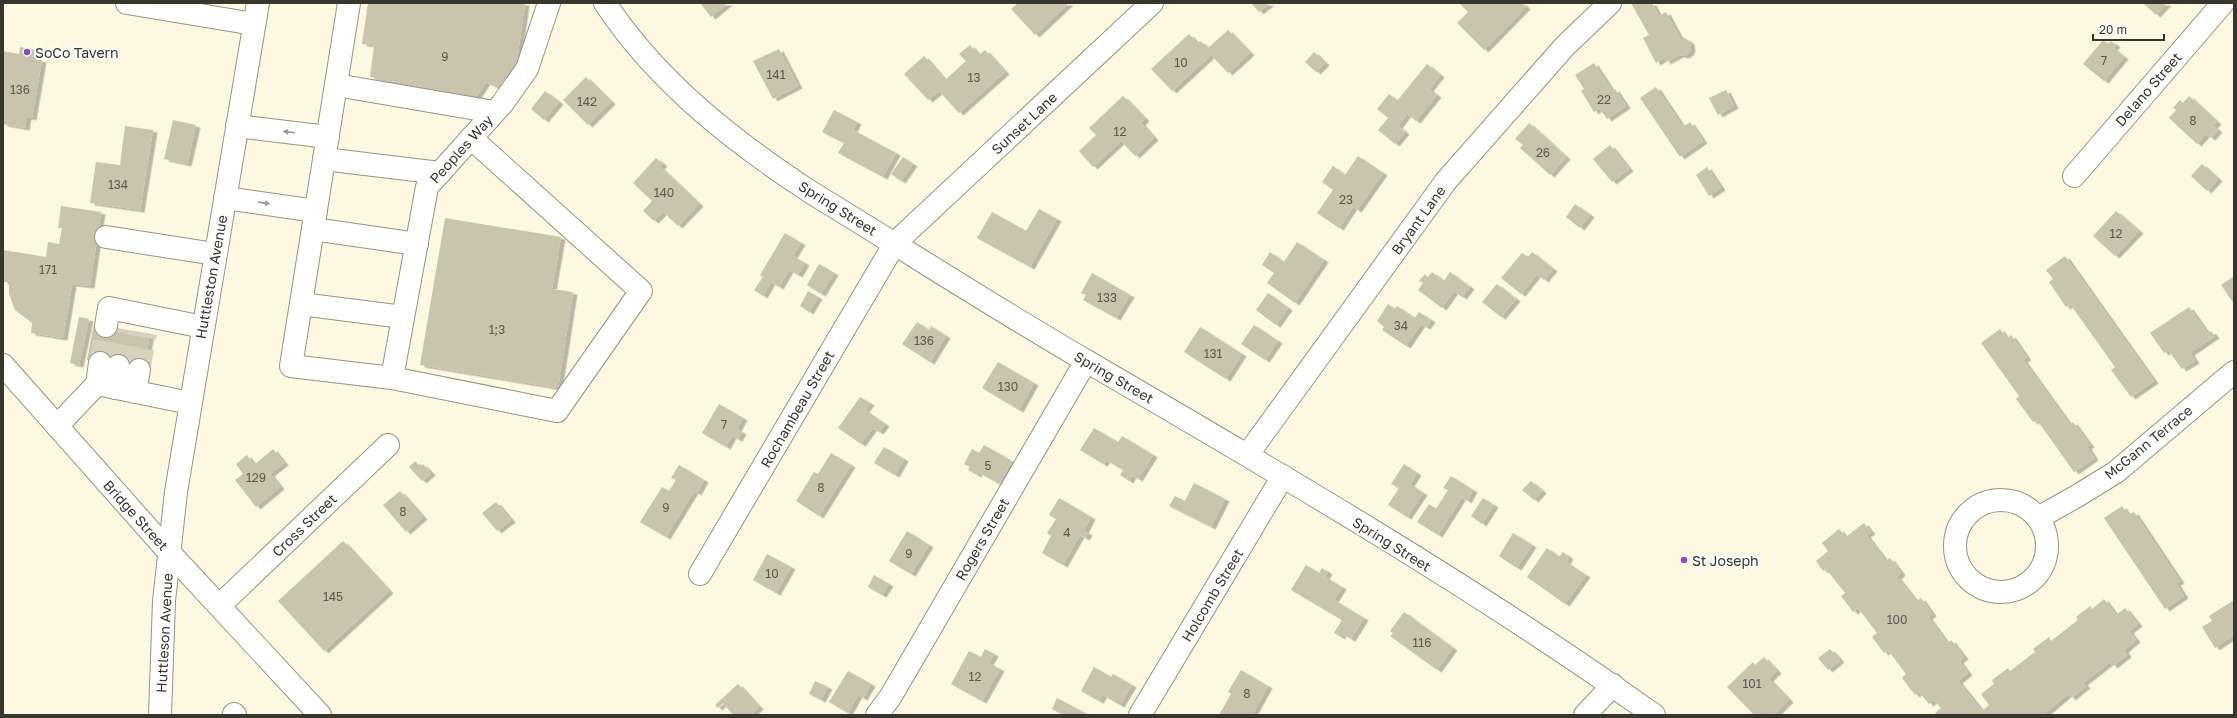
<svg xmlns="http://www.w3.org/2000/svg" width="2237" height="718" font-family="'Golos Text',sans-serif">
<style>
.building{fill:#c8c4ae;filter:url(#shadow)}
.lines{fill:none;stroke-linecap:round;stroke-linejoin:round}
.minor-tunnel{stroke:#d5d1bd;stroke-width:22;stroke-dasharray:22 11;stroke-linecap:butt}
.minor-casing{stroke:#989480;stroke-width:24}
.highway-casing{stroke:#989480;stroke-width:24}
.minor{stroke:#fff;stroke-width:22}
.highway{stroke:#fff;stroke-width:22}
.oneway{fill:#9c9b96}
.poi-dot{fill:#8d49bd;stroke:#fff;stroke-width:1.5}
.labels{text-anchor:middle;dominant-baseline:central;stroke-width:4;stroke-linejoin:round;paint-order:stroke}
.number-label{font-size:12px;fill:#5c5a4e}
.poi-label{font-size:14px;fill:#38372e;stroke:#fff;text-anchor:start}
.street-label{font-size:14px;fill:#38372e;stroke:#fff}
</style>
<defs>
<filter id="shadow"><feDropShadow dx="4.5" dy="2.5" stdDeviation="0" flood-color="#0004"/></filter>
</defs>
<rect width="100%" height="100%" fill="#fcf8e1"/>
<g class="building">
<polygon points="368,3 525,3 516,67 504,91 486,82 476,97 370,77 374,45 362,44"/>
<polygon points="700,3 728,3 711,17"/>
<polygon points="1018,3 1069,3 1035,35 1011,9"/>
<polygon points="1251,3 1270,3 1259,12"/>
<polygon points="1459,3 1522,3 1526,7 1484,50 1457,23 1468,12"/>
<polygon points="1631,3 1652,3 1659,16 1666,12 1680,38 1685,38 1690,42 1691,49 1689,53 1685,56 1679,55 1666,62 1664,58 1656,63 1643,38 1649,35"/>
<polygon points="2143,3 2167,3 2156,15"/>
<polygon points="1228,30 1250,53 1228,73 1211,55 1172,91 1151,69 1189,34 1197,43 1200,41 1208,48"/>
<polygon points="2103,40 2108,44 2111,41 2116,45 2113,48 2124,57 2104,81 2083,64"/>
<polygon points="970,45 979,55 985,50 1005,72 959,113 939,91 928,100 904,74 924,56 945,80 966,61 959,54"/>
<polygon points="20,47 36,50 34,58 42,60 32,118 27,117 25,128 3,124 3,51 19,54"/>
<polygon points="779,49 798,86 773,99 753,61"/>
<polygon points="1314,52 1325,63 1316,72 1305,62"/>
<polygon points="1594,63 1612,91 1615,89 1626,106 1607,119 1599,108 1594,112 1581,91 1584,89 1575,75"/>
<polygon points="1427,64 1440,75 1429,89 1437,95 1416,121 1407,114 1398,126 1405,132 1395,144 1378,130 1388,118 1377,109 1389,94 1397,101"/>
<polygon points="586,77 611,102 588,125 563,100"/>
<polygon points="1656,87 1683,127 1690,122 1703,141 1680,157 1640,98"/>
<polygon points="1726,90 1734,106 1718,115 1709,98"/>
<polygon points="545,91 559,102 544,120 531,109"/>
<polygon points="1123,96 1145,119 1141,123 1154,138 1135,156 1121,141 1093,167 1079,151 1096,135 1089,128"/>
<polygon points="2189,96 2217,122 2213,126 2218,130 2211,138 2206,134 2197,144 2169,118 2176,110 2173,108 2180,100 2183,103"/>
<polygon points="834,110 857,122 853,130 896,153 883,177 838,153 844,143 822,132"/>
<polygon points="173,120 196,125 187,164 164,159"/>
<polygon points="1529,123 1566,157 1550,175 1520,148 1523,145 1515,139"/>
<polygon points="125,126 153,130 140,210 90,203 96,162 120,165"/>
<polygon points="1610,145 1629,169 1612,182 1593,159"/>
<polygon points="1358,156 1383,173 1357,210 1353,207 1339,228 1317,213 1333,190 1322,182 1333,166 1345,175"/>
<polygon points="903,157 913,164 901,181 891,174"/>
<polygon points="656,158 663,164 660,167 699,204 678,226 663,212 654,221 643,211 652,201 633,183"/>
<polygon points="2202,164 2218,179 2207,191 2191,176"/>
<polygon points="1707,167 1721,188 1709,196 1696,175"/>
<polygon points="1575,204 1590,215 1580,228 1566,217"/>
<polygon points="61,206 101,212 90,286 72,284 63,338 31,333 32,323 15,310 9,294 9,282 3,282 3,250 46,257 48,242 59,244 62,228 58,228"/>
<polygon points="1039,209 1057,219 1030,267 977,238 992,212 1026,231"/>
<polygon points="2116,211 2139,231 2115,256 2093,236"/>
<polygon points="445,218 561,237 552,289 573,292 558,388 420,365"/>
<polygon points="785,233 801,243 793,256 805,263 798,275 789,270 779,287 771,282 763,296 754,290 763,277 760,275"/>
<polygon points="1297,242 1324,260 1295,303 1267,283 1274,273 1262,265 1270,252 1284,262"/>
<polygon points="1532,252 1553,269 1544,280 1537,274 1521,294 1501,278 1522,253 1528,257"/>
<polygon points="2065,256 2154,381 2131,397 2111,370 2115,367 2070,304 2066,307 2049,282 2053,279 2046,270"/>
<polygon points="819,264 834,273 821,294 807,285"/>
<polygon points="1432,272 1444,281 1450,272 1470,287 1462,297 1454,291 1442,308 1418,290 1423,283 1419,281 1425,274 1428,277"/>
<polygon points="1092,273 1130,295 1116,318 1083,300 1086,295 1081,293"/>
<polygon points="2234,276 2234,304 2221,285"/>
<polygon points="1497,284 1516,299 1501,317 1482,302"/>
<polygon points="808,291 818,297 809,312 800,306"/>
<polygon points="1268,293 1288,308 1276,325 1256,310"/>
<polygon points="1388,304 1395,309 1397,306 1415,318 1419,312 1431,320 1426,327 1421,324 1406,346 1382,330 1384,327 1377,321"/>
<polygon points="2189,307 2208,334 2211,331 2215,336 2190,353 2195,361 2182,369 2168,350 2164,353 2150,333"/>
<polygon points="79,317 89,319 79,365 70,363"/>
<polygon points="917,322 929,330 931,326 946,336 930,362 902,344"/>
<polygon points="94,324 150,334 143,371 87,360"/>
<polygon points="1254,325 1278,341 1265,360 1241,344"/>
<polygon points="1200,327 1242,354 1226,379 1184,352"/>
<polygon points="2000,329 2007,339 2011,335 2027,358 2023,360 2070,425 2073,422 2090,445 2087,447 2094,458 2074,472 2037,420 2033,422 2016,399 2019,396 1981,343"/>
<polygon points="998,362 1034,383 1019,410 982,388"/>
<polygon points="860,397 870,403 865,410 885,424 879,432 873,428 861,444 838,428"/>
<polygon points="719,404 743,418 737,429 742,432 738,439 732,436 726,447 702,433"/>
<polygon points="1094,428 1118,442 1122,436 1153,455 1138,479 1132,475 1129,481 1120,475 1123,470 1106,460 1103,464 1080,450"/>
<polygon points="984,445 1012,461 999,484 978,472 977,475 968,470 970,467 964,464 972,449 979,453"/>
<polygon points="884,447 904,459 895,475 874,463"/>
<polygon points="273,449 284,463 270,474 280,487 256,507 235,480 243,474 236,464 247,455 254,465"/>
<polygon points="831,453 851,465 819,516 796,501 814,472 818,474"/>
<polygon points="415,461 420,467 423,464 431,473 422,481 409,467"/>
<polygon points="1404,464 1417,473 1410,484 1423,493 1407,517 1388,505 1399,488 1391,484"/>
<polygon points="679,465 704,480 697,493 694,491 666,537 640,522 662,487 669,491 676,480 671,478"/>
<polygon points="1451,476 1473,490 1467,501 1462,497 1438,535 1417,522 1429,504 1436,509 1448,490 1443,488"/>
<polygon points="1531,481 1542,491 1534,500 1522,490"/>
<polygon points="1194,483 1225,499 1211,527 1169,506 1175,496 1185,501"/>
<polygon points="400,491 423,517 406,532 383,505"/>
<polygon points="1059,498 1091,517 1084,531 1088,533 1085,538 1080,535 1063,565 1042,553 1051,536 1047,533 1056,519 1049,515"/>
<polygon points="1483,498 1494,505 1482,524 1471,516"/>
<polygon points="496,502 511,520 497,531 482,513"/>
<polygon points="2122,506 2128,515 2134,512 2180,581 2176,583 2184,596 2165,609 2104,518"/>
<polygon points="1864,523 1871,532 1866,535 1886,561 1890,558 1901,573 1897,577 1916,601 1921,598 1932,614 1928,617 1947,643 1951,640 1964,657 1959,661 1968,673 1958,681 1982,711 1989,705 1981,694 1994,684 1992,680 2008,668 2010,671 2035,652 2033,649 2049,637 2051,641 2078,620 2076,617 2090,606 2092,609 2104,599 2116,615 2125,608 2138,624 2129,631 2136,640 2124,650 2127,655 2113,666 2110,662 2083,683 2086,686 2071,698 2068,694 2043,715 1937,715 1935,713 1941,708 1934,700 1929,704 1919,692 1915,695 1902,678 1906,674 1888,650 1884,653 1872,637 1877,633 1858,608 1853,612 1841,596 1845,593 1826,569 1823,571 1816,561 1828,551 1822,543 1839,529 1846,537"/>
<polygon points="907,531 929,545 911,574 889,561"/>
<polygon points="1513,533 1532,545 1517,568 1499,556"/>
<polygon points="343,541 389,591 324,651 278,601"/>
<polygon points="1547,548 1559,557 1563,552 1569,557 1566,562 1586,575 1565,604 1527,577"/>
<polygon points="767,554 791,567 776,593 753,580"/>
<polygon points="1306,565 1319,573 1322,568 1328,572 1325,577 1342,587 1334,600 1364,618 1351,639 1342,634 1341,637 1334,633 1342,620 1291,590"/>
<polygon points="874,575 889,584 882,595 868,587"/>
<polygon points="2234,600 2234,635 2215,648 2202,627 2212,621 2209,616"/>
<polygon points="1404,612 1453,648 1437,670 1390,636 1393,633 1390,631"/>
<polygon points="985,649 994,654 989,663 1000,669 982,701 951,684 969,651 981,657"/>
<polygon points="1830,649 1840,660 1828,670 1818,658"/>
<polygon points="1764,657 1777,671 1769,679 1789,700 1774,715 1754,715 1727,687 1753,662 1755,665"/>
<polygon points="1094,667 1111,677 1113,674 1132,685 1120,705 1103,695 1099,701 1081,691"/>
<polygon points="1241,670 1268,686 1252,715 1219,715 1231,694 1228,692"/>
<polygon points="848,671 871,684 863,698 858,695 848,713 829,702"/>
<polygon points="815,681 828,687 821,700 809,694"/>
<polygon points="738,684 759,707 751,715 733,715 723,703 718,708 715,705"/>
<polygon points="1057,698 1089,715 1063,715 1052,709"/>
</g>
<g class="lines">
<g class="minor-tunnel">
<polyline points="100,363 106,326"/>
<polyline points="118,366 125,330"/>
<polyline points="139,370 146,333"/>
</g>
<g class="minor-casing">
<g id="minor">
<polyline points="127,3 254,24"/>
<polyline points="349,3 291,366 392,378 557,411 641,291 471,138"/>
<path d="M 605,3 C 657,82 734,142 812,193 C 904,249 995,308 1088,362 C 1280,474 1473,586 1654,715"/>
<polyline points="336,85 494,112"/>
<polyline points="237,126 328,137"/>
<polyline points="324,159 440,173"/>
<polyline points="2074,176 2223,3"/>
<polyline points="225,198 316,211"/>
<polyline points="313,229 417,244"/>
<polyline points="106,237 215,254"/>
<polyline points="301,304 403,317"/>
<polyline points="106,326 109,308 203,327"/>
<polyline points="3,365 168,551 320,715"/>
<polyline points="392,378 427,187 502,104 527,69 549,3"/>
<polyline points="97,384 100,363"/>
<polyline points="115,388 118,366"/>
<polyline points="135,392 139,370"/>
<polyline points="57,426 97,384 190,403"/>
<polyline points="1248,454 1446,181 1565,46 1610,3"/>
<circle cx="2001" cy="546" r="46"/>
<polyline points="2038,518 2077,496 2116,472 2234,372"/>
<polyline points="700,574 895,243 1152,3"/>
<polyline points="220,605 388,445"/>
<polyline points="234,714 235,715"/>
<polyline points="877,715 891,696 1086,361"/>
<polyline points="1140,715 1283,476"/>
<polyline points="1585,715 1613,685"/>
</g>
</g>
<g class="highway-casing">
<polyline id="highway" points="160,715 164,601 176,492 258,3"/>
</g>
<use href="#minor" class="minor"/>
<use href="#highway" class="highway"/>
</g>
<defs><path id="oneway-solid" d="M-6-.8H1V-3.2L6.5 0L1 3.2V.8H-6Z"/></defs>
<g class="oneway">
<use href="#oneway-solid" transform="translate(289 132) rotate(-173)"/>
<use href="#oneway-solid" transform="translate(264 203) rotate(8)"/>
</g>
<g class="poi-dot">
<circle cx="27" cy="52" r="4"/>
<circle cx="1684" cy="560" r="4"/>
</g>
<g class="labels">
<g class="number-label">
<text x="445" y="56">9</text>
<text x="2104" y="60">7</text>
<text x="1181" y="62">10</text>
<text x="776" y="74">141</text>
<text x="974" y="77">13</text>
<text x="20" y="89">136</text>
<text x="1604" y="99">22</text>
<text x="587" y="101">142</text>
<text x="2193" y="120">8</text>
<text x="1120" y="131">12</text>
<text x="1543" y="152">26</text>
<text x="118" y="184">134</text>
<text x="664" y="192">140</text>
<text x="1346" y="199">23</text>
<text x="2116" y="233">12</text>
<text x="48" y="269">171</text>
<text x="1107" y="297">133</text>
<text x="1401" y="325">34</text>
<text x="497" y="329">1;3</text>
<text x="924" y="340">136</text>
<text x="1213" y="353">131</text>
<text x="1008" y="386">130</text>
<text x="724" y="424">7</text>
<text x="988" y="465">5</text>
<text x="256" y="477">129</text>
<text x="821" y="487">8</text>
<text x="666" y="507">9</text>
<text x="403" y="511">8</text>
<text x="1067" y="532">4</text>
<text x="909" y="553">9</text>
<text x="772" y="573">10</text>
<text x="333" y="596">145</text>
<text x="1897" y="619">100</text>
<text x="1422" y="642">116</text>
<text x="975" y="676">12</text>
<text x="1752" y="683">101</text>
<text x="1247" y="693">8</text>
</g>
<g class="poi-label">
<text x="35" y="52">SoCo Tavern</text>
<text x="1692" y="560">St Joseph</text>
</g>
<g class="street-label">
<text transform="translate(2148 89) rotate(-49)">Delano Street</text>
<text transform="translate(1024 123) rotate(-43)">Sunset Lane</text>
<text transform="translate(461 149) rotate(-48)">Peoples Way</text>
<text transform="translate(838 208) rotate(32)">Spring Street</text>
<text transform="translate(1418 220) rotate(-54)">Bryant Lane</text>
<text transform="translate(211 277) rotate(-80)">Huttleston Avenue</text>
<text transform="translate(1114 377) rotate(30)">Spring Street</text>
<text transform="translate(797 409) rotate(-60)">Rochambeau Street</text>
<text transform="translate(2148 442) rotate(-39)">McGann Terrace</text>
<text transform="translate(136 515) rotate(48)">Bridge Street</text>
<text transform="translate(304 525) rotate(-44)">Cross Street</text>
<text transform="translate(982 539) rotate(-60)">Rogers Street</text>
<text transform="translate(1392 544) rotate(32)">Spring Street</text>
<text transform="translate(1212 595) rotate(-59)">Holcomb Street</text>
<text transform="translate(164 633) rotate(-87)">Huttleson Avenue</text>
</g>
</g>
<rect width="2237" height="718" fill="none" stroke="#38372e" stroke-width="8"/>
<path d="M2093 34v6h71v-6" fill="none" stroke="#38372e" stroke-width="2"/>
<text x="2099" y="34" font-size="12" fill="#38372e" stroke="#ffffff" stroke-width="3" paint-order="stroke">20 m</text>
</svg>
